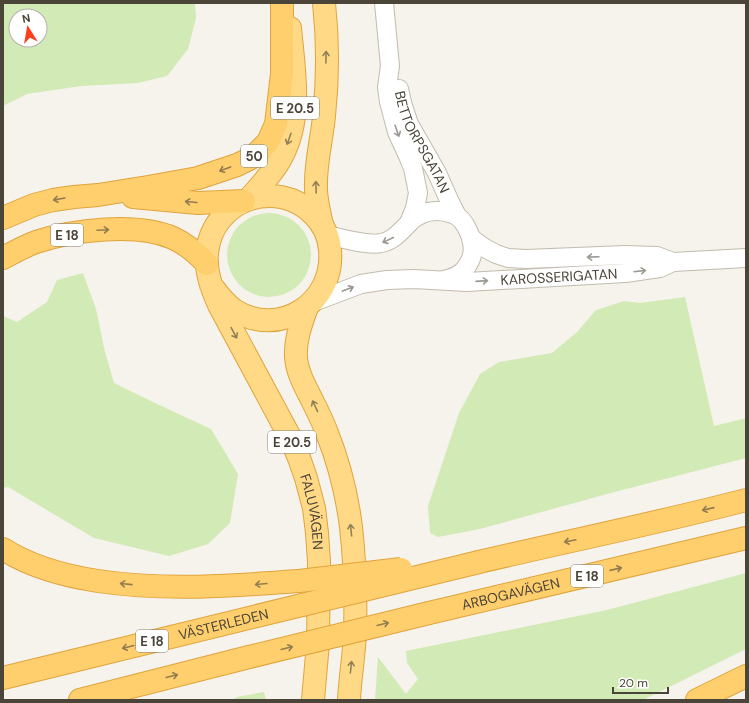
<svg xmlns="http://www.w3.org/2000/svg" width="749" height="703" font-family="'DM Sans',sans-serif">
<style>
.green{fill:#d2eab5;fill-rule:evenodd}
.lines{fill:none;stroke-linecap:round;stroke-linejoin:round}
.minor-casing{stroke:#c2bbae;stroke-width:20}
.trunk-casing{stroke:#e0a43c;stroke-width:24}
.motorway-casing{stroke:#e0a43c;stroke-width:24}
.minor{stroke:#fff;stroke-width:18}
.trunk{stroke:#ffd985;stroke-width:22}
.motorway{stroke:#ffcf6e;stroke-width:22}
.motorway-bridge-casing{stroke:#e0a43c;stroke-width:24;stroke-linecap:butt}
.motorway-bridge{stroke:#ffcf6e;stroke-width:22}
.oneway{stroke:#938057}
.oneway2{stroke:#9c9892}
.oneway3{stroke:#937c4e}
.labels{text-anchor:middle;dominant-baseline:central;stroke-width:3;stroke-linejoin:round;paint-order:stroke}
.shield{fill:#fff;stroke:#817c74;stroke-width:1}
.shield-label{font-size:13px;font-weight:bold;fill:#4b4439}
.street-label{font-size:14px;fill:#4b4439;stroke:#fff}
</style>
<rect width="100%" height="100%" fill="#f6f3ec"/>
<g class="green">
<path d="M 3,3 L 195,3 L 196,18 L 188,49 L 167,76 L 138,83 L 81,86 L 27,94 L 3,106 ZM 16,16 L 40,16 L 40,40 L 16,40 Z"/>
<circle cx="269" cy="255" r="42"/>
<polygon points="83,273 96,309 105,352 114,383 155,403 211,429 238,474 230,523 208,544 169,556 94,538 8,487 3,488 3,316 17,322 47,302 57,280"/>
<polygon points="685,297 714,426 746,418 746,458 607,494 480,529 438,537 430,533 428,506 459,413 480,374 499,362 552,353 577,332 596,310 624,301 640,303"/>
<polygon points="746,573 746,649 643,700 375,700 378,657 406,694 418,679 407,663 406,651 607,610"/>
<polygon points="264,692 266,700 232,700 237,697"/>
</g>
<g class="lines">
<g class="minor-casing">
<g id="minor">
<polyline points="384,3 390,66 387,87 389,102 397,132 408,156 413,168 418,193 415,208 409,223"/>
<path id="s1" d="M 399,89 L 403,106 L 409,124 L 437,173 L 449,200 L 457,216"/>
<path d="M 327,235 C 341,238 368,246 381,243 C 393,241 400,232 408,224 C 420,211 436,208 453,214 C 466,219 475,242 472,255 C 471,260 468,265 465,269 C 459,276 452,278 444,280"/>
<polyline points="471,238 483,247 496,254 508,258 526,259 625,255 657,256 673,262"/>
<path id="s2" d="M 311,303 L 361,284 L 387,280 L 414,279 L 467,282 L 625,273 L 660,268 L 673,262 L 746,258"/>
</g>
</g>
<g class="trunk-casing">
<g id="trunk">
<path d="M 249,199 C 260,186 273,173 281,158 C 303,119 294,71 290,28"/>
<path d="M 322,225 C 319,211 315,197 316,183 C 316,160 322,138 324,116 C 328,79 328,40 324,3"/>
<path id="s3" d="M 211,285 C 218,294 224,303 234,310 C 279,339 335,303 330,250 C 329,237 323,224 314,215 C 277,177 212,199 207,253 C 205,271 212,289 219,305 L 291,439 L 299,458 L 306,478 L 314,508 L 317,533 L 319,562 L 318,643 L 313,700"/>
<path d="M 307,307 C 301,324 295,339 296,357 C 297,373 306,388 313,402 C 318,412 323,422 327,433 C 339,463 347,495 351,527 C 355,562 356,598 355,633 C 354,656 350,678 349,700"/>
</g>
</g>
<g class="motorway-casing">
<g id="motorway">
<polyline points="133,197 198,203 244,201"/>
<polyline points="3,218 34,205 53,200 74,197 98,195 148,187 198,178 237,165 253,157 268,142 276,124 282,74 282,3"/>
<path d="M 3,258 C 14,252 25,246 36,242 C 73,230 137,222 173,238 C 186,244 197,253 207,264"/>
<path d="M 3,549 C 31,567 65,576 98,581 C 166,591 232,586 299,581"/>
<path d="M 479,562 C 568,541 658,523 746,500"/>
<path id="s4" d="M 429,613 L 746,538"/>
<path id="s5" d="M 3,678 L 302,605"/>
<polyline points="80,700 249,657"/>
<polyline points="697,700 746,676"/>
</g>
</g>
<use href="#minor" class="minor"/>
<use href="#trunk" class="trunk"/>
<use href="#motorway" class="motorway"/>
<g class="motorway-bridge-casing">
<g id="motorway-bridge">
<polyline points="299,581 401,569"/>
<polyline points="302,605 479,562"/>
<polyline points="249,657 429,613"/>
</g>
</g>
<use href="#motorway-bridge" class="motorway-bridge"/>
</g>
<defs><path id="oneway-shaft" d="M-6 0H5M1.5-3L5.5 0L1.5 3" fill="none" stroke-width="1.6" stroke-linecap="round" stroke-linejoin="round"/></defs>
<g class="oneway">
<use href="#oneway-shaft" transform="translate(326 57) rotate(-89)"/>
<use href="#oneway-shaft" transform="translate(289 139) rotate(109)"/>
<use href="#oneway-shaft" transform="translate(316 187) rotate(-92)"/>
<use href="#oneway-shaft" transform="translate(234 333) rotate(62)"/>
<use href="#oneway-shaft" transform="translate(315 406) rotate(-115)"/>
<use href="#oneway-shaft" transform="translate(351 530) rotate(-96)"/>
<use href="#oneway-shaft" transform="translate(351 667) rotate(-84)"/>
</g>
<g class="oneway2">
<use href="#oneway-shaft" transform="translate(397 131) rotate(71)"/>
<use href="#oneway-shaft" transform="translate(388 240) rotate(155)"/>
<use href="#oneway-shaft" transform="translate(593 257) rotate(178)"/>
<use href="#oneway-shaft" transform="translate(640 271) rotate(-7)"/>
<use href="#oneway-shaft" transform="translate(482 281) rotate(-4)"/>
<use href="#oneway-shaft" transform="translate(348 289) rotate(-20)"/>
</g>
<g class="oneway3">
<use href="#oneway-shaft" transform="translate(225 169) rotate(160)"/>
<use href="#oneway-shaft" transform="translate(59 199) rotate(170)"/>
<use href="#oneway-shaft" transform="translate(191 202) rotate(-175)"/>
<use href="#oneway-shaft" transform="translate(103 230) rotate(-3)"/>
<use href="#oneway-shaft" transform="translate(708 509) rotate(167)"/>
<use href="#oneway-shaft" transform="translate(570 541) rotate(168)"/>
<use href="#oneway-shaft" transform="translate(616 569) rotate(-13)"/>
<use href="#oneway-shaft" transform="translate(126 584) rotate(-174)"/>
<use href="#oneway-shaft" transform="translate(261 584) rotate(175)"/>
<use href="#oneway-shaft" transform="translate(383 624) rotate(-14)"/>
<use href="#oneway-shaft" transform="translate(128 647) rotate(166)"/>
<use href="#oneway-shaft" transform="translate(287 648) rotate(-14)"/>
<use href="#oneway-shaft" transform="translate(172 676) rotate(-14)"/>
</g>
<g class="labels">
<g class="shield">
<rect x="271" y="97" width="48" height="22" rx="3"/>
<rect x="241" y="145" width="26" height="22" rx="3"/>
<rect x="51" y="224" width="32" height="22" rx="3"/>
<rect x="268" y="431" width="48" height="22" rx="3"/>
<rect x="571" y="565" width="32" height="22" rx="3"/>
<rect x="136" y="630" width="32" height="22" rx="3"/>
</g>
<g class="shield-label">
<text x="295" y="108">E 20.5</text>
<text x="254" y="156">50</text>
<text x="67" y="235">E 18</text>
<text x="292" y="442">E 20.5</text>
<text x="587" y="576">E 18</text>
<text x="152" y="641">E 18</text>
</g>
<g class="street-label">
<text stroke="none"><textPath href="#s1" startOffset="58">BETTORPSGATAN</textPath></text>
<text stroke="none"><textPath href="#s2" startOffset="252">KAROSSERIGATAN</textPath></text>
<text stroke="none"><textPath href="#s3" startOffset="640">FALUVÄGEN</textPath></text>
<text stroke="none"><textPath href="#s4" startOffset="84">ARBOGAVÄGEN</textPath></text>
<text stroke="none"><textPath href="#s5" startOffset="227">VÄSTERLEDEN</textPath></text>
</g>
</g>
<rect width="749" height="703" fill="none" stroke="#4b4439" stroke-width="8"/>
<g transform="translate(28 28) rotate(349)"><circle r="19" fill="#ffffff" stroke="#b7b4b0"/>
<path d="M0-3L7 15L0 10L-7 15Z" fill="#fc3f1d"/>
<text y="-6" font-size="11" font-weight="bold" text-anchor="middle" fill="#4b4439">N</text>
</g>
<path d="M613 687v6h55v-6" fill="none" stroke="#4b4439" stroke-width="2"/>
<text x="619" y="687" font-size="12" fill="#4b4439" stroke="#ffffff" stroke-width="3" paint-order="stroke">20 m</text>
</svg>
